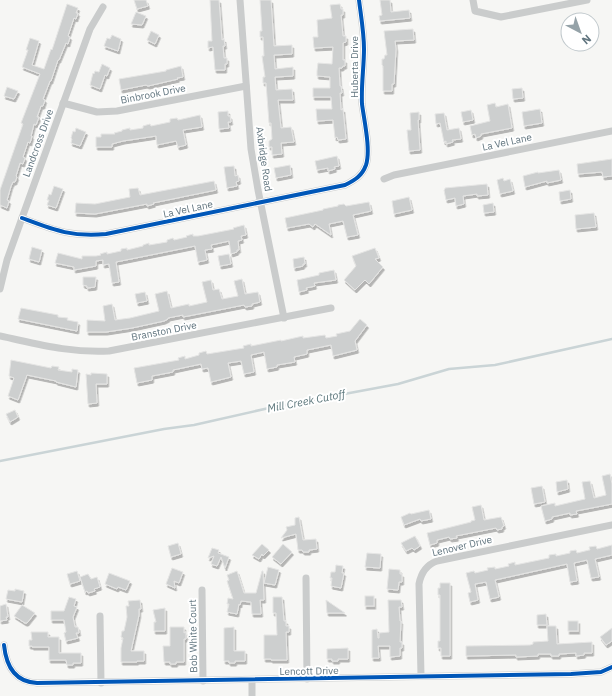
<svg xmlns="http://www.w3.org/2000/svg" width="612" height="696" font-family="'IBM Plex Sans',sans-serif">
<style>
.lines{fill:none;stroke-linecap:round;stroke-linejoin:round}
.stream{stroke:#cad4d6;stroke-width:2.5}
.building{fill:#cdcfcf;stroke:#e5e5e4;filter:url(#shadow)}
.street{stroke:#cacccc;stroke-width:7}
.cycleway-casing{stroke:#fff;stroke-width:6}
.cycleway{stroke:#0057b8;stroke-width:4}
.labels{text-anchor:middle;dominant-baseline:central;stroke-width:4;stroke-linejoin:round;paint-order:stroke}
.street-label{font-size:10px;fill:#61757f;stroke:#fff}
.water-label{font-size:11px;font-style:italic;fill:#5b767b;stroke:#fff}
</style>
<defs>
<filter id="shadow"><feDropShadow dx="1.5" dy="3" stdDeviation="0" flood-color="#0004"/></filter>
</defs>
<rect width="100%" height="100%" fill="#f6f6f4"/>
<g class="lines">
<polyline class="stream" points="0,461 164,429 194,425 269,408 398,384 449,369 495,365 612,339"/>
</g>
<g class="building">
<polygon points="134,0 146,0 148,6 137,9"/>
<polygon points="210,0 219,0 222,40 224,39 225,46 223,46 224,58 227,58 227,64 225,64 225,70 215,70 213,47 208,48 208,41 212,41"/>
<polygon points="260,0 271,0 274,46 292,45 292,54 274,55 275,69 293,67 293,76 275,77 276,90 292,89 293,100 278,100 281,128 291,127 294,142 281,143 282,154 272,155 272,147 269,147 269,141 272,139 271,123 269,123 266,83 263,83 263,77 265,77 262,56 264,56 263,37 260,37 260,31 262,31"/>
<polygon points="380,0 390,0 391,12 409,10 410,18 380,21 379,16 382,15"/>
<polygon points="67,4 78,8 76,13 78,13 76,19 74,18 68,36 70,37 68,44 66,43 59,60 58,60 51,81 50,81 43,99 45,100 43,106 41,106 37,117 39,117 36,125 34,124 31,136 32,136 30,143 28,142 23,157 25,158 23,164 20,163 16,176 17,177 15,182 13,182 11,186 7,200 9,201 7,208 0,205 0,190 23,124 21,123 40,74 22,67 28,50 26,50 30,38 39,41 32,65 44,69 51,49 52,50"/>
<polygon points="340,4 341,9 343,9 343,15 341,15 343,36 346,36 346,42 343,43 343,60 345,60 345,66 343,66 342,68 339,68 340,86 341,86 342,93 340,93 341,110 343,109 346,139 338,140 337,137 335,138 333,120 317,121 316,109 332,109 331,97 313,97 313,88 330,88 330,77 317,76 317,71 318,63 332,64 333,47 314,48 313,37 318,37 317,20 332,18 330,5"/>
<polygon points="136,12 146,16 142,25 131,24"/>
<polygon points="413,29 414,40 395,41 396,49 394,84 392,84 392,91 383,91 383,66 382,65 382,59 384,59 385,55 387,55 384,31"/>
<polygon points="151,31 159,35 155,44 147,40"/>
<polygon points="112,35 121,39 118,51 104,46 107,38 110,39"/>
<polygon points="102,64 110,68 107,76 105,75 100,89 90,85 93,73 94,74 95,71 99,72"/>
<polygon points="181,66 183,77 177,78 178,79 148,86 146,85 121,90 119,79 166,71 166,70"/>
<polygon points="7,87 18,91 14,99 4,96"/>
<polygon points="522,88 523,98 513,99 512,89"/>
<polygon points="495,103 496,107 508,104 512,128 481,134 481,136 476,138 475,134 472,135 470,126 490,121 487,105"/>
<polygon points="540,109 542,123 524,126 522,112"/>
<polygon points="471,110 473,120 463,122 461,112"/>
<polygon points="228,111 228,116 230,116 231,122 228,122 229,128 219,129 218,112"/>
<polygon points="419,112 419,120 418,120 420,150 409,151 407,130 411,130 410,113"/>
<polygon points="444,113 447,130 459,128 461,139 452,140 453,142 446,144 446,141 444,142 440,123 436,124 435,114"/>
<polygon points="200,115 202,127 183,130 186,145 178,147 176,141 157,145 156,136 123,141 112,144 112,147 96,147 96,137 101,137 101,134 115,134 114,133 122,131 122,130 130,128 130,130 143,128 143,126 150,124 151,126 170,122 170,119 177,118 178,120"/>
<polygon points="76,128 86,132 80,146 71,143 72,139 71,138 73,131 75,132"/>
<polygon points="337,156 339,166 334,167 335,169 328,171 328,168 317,170 315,161"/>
<polygon points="612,159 612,176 603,177 602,172 578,174 577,164"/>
<polygon points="290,165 291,175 276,178 274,168"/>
<polygon points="234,166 235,176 238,175 239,181 236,182 237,186 227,188 224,167"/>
<polygon points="559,170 561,180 547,183 547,181 525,187 523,176 538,172 538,173"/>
<polygon points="503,178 504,181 510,179 513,191 500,194 497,180"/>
<polygon points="214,181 216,190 153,203 154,204 147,206 147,204 95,214 75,213 76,203 95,204 130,197 129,189 138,188 140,195"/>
<polygon points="487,184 488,195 477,196 477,194 463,196 464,204 456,206 455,198 446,200 444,190 445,189 445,188"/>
<polygon points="54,186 63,189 56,208 47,205 49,200 47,200 49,194 51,195"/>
<polygon points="570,190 571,199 560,201 559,192"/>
<polygon points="409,197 412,210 394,214 392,201"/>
<polygon points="369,202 371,211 353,215 358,235 347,237 343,221 329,224 331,235 315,224 313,227 309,224 287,228 285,218 323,210 323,209 338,206 338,205 344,204 346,206"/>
<polygon points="493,203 494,212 484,213 483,205"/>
<polygon points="594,213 596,227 576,229 575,215"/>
<polygon points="244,225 246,235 241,236 242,240 238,241 239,250 237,250 237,252 231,254 229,241 211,245 212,249 205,250 207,260 198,262 195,246 116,262 119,282 112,283 109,264 103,265 103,260 96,261 96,266 74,270 74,267 55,263 58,253 82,259 82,256 96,256 101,255 100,254 107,252 107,254 121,251 121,249 127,248 127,250 143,246 143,245 149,243 149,245 167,242 167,240 173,238 174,240 187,237 186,236 193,234 193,236 198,236 234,229 233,228"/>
<polygon points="32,247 42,250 39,262 29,259"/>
<polygon points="375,248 379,258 375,259 383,267 369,284 365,280 355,290 344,280 356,266 352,256"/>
<polygon points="229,254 231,264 220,266 218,256"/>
<polygon points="304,257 305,264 303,264 303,266 294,268 293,259"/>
<polygon points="334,270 336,280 314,283 315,286 306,288 307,290 299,292 297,280 319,275 319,273"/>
<polygon points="83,277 96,277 95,287 87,288 87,286 83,285"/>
<polygon points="242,279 245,294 258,292 260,302 252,304 252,306 245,307 244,305 183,317 183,315 168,318 168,319 164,321 132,328 106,332 87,332 87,320 105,321 103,306 112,304 115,320 130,318 159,311 155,294 167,291 171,308 189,304 189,306 207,302 202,282 211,280 213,290 219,289 222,299 238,296 234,281"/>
<polygon points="145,292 147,301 137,303 135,294"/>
<polygon points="21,308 58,315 58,317 68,318 67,320 78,322 77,331 18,319"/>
<polygon points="360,319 367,325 355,341 357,350 333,356 331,345 307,350 307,354 294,357 295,362 277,365 277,367 267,369 264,352 251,355 254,372 244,374 241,361 228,363 231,377 211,382 208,368 202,369 201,364 173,370 173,372 152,376 152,380 137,383 134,368 179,360 178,358 185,356 185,359 199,355 199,353 206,351 207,354 244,348 243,346 251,344 251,346 281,340 281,341 303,336 303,338 325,335 326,338 337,336 336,334 350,331"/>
<polygon points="11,360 51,368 52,366 59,367 58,370 72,372 72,369 78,370 76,387 56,382 56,381 27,375 18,400 8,396 14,378 9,376"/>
<polygon points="91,373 107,374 107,384 96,384 97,403 88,404 86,374 91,375"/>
<polygon points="15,410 18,417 10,422 6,414"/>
<polygon points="610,474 612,484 612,504 576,511 577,514 570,515 570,513 552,517 552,519 545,521 541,506 555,503 555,506 585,499 582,482 590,481 594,498 606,495 602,476"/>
<polygon points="567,480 568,489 557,492 556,482"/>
<polygon points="542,486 545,502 534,504 531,488"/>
<polygon points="481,505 484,520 501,517 504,526 502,527 502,529 497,530 496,528 456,536 457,538 450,539 449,537 437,540 437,543 430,545 427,533 471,522 471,521 475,520 472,507"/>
<polygon points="429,510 431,519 421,521 420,519 404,525 401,517 410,513 411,514"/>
<polygon points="299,517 303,540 316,539 317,549 309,550 309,552 303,552 302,550 298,550 296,534 281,538 287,530 286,527 295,525 295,518"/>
<polygon points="415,536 420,546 414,550 412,548 406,551 401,543"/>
<polygon points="178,543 181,554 171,557 168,546"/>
<polygon points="262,544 269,550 263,556 262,554 259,559 252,555"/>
<polygon points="283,544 292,552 281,564 272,557"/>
<polygon points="612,545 612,555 595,559 599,577 591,578 587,560 574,563 577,581 570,582 567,564 495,580 499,597 490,599 486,582 475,584 478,600 470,602 468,593 471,592 466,573 474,571 475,573 488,570 487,568 495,567 495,569 509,566 508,564 515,562 515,565 549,558 549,555 556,554 556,556 570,553 570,551 576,550 577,553 589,550 590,550 589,547 596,546 597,549"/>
<polygon points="212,548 219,550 218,553 229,557 225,568 221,557 217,566 211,564 214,556 208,558"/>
<polygon points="367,553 381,554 380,568 365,567"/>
<polygon points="336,565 343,566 342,573 344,573 341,588 331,586 332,578 330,578 331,572 335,572"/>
<polygon points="268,567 279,570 275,585 264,583"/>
<polygon points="172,568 183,572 179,583 174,581 175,588 166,584"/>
<polygon points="389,569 400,570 400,574 402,574 402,582 399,582 398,590 387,589"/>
<polygon points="77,571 80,581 70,584 67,574"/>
<polygon points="237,571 244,593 256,593 262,571 263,571 264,600 260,600 261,614 252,614 251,602 241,601 240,605 239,604 237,614 227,612 229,604 227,604 228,598 233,599 227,581 229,580 227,575"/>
<polygon points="109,573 130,581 126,590 118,587 117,589 105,584"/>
<polygon points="88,574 91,579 97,577 100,587 94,589 95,591 88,593 87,591 85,592 80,577"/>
<polygon points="440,583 450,583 450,656 441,656 441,648 438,648 438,641 440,641 440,595 438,595 438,588 440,588"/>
<polygon points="15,589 24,591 22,602 6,599 8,590 15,591"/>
<rect x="365" y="596" width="9" height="10"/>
<polygon points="69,597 76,599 74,606 77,607 73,617 75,627 78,627 79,633 76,633 78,638 66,641 64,633 66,632 64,620 51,620 51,611 64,611"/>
<polygon points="273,597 282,597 284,621 286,621 286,626 289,626 289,632 286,632 287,660 271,660 271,659 264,659 264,635 277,635 276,613 273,613"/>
<polygon points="140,600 141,609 139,609 139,615 131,651 144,651 144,661 137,661 137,662 121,662 121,648 123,638 121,637 122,631 124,631 127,617 126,606 129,606 128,601"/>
<polygon points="326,600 345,613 327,613"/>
<polygon points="388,600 401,600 402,607 399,607 400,621 401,621 400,642 402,642 402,648 400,648 400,656 390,657 390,646 378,646 379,658 372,658 372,630 377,629 378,638 379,638 379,633 389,632"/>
<polygon points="6,604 8,617 6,617 7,620 0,621 0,606"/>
<polygon points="22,605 35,613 27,623 25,623 14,616"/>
<polygon points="165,608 165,631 154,631 154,622 156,622 153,610"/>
<polygon points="546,614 547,625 537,625 537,615"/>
<rect x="568" y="621" width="10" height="10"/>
<polygon points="547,626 556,626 557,644 592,642 592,653 584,653 584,655 576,656 576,653 559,654 559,656 551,656 551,654 538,654 538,656 516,657 516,655 466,656 466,646 530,645 533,644 533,642 548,641"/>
<polygon points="170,627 184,627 184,633 186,632 186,639 184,639 184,662 176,662 176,664 170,664 170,662 164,662 163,646 170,646"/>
<polygon points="234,627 234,651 245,651 245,661 235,661 235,663 229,663 229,661 224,661 224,628"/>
<polygon points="612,628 612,641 606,645 600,637"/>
<polygon points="31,632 48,632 48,637 59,637 59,653 81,653 81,663 73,663 73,665 67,665 66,660 49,660 49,647 32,647 32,646 29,646 29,640 32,640"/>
<polygon points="348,648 348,659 338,659 338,661 332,661 332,659 327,659 327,649"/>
</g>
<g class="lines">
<g class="street">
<polyline points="240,0 251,149 258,190 284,318"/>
<polyline points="473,0 475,11 501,17 587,0"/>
<polyline points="63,103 97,112 117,111 246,86"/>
<polyline points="384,179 394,175 612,131"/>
<path d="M 22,218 C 54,230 70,237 106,234 L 345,185 C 355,180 362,176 366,165 C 371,150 364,120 362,104 C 361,85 364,67 364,49 C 364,33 361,16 359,0"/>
<polyline points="0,289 7,260 22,218 90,29 103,7"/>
<path d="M 0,336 C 38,344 69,353 109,351 L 331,308"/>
<polyline points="306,578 307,679"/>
<polyline points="202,590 203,681"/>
<polyline points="100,616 101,683"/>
<path d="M 4,645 C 6,665 14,682 37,683 L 571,674 L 601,672 L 612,667"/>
<path d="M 421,676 L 419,584 C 421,573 426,565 437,561 L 612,525"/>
<polyline points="252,680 252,696"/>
</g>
<g class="cycleway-casing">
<g id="cycleway">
<path d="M 22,218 C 54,230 70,237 106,234 L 345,185 C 355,180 362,176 366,165 C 371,150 364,120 362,104 C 361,85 364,67 364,49 C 364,33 361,16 359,0"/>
<path d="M 4,645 C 6,665 14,682 37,683 L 571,674 L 601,672 L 612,667"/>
</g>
</g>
<use href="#cycleway" class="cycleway"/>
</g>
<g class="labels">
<g class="street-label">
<text transform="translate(354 67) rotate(-90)">Huberta Drive</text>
<text transform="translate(153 94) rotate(-11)">Binbrook Drive</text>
<text transform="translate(507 142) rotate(-12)">La Vel Lane</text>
<text transform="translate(38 143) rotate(-70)">Landcross Drive</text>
<text transform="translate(264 159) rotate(82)">Axbridge Road</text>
<text transform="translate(188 209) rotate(-12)">La Vel Lane</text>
<text transform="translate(164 331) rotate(-11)">Branston Drive</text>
<text transform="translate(462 546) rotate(-13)">Lenover Drive</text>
<text transform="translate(193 636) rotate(-91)">Bob White Court</text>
<text transform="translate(309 671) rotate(-1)">Lencott Drive</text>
</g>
<g class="water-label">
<text transform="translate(306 401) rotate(-11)">Mill Creek Cutoff</text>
</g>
</g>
<g transform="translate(580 32) rotate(139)"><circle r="19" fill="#ffffff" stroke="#c0c8cc"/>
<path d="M0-3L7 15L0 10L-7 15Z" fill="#95a2a8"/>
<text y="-6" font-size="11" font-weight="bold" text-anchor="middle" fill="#61757f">N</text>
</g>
</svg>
